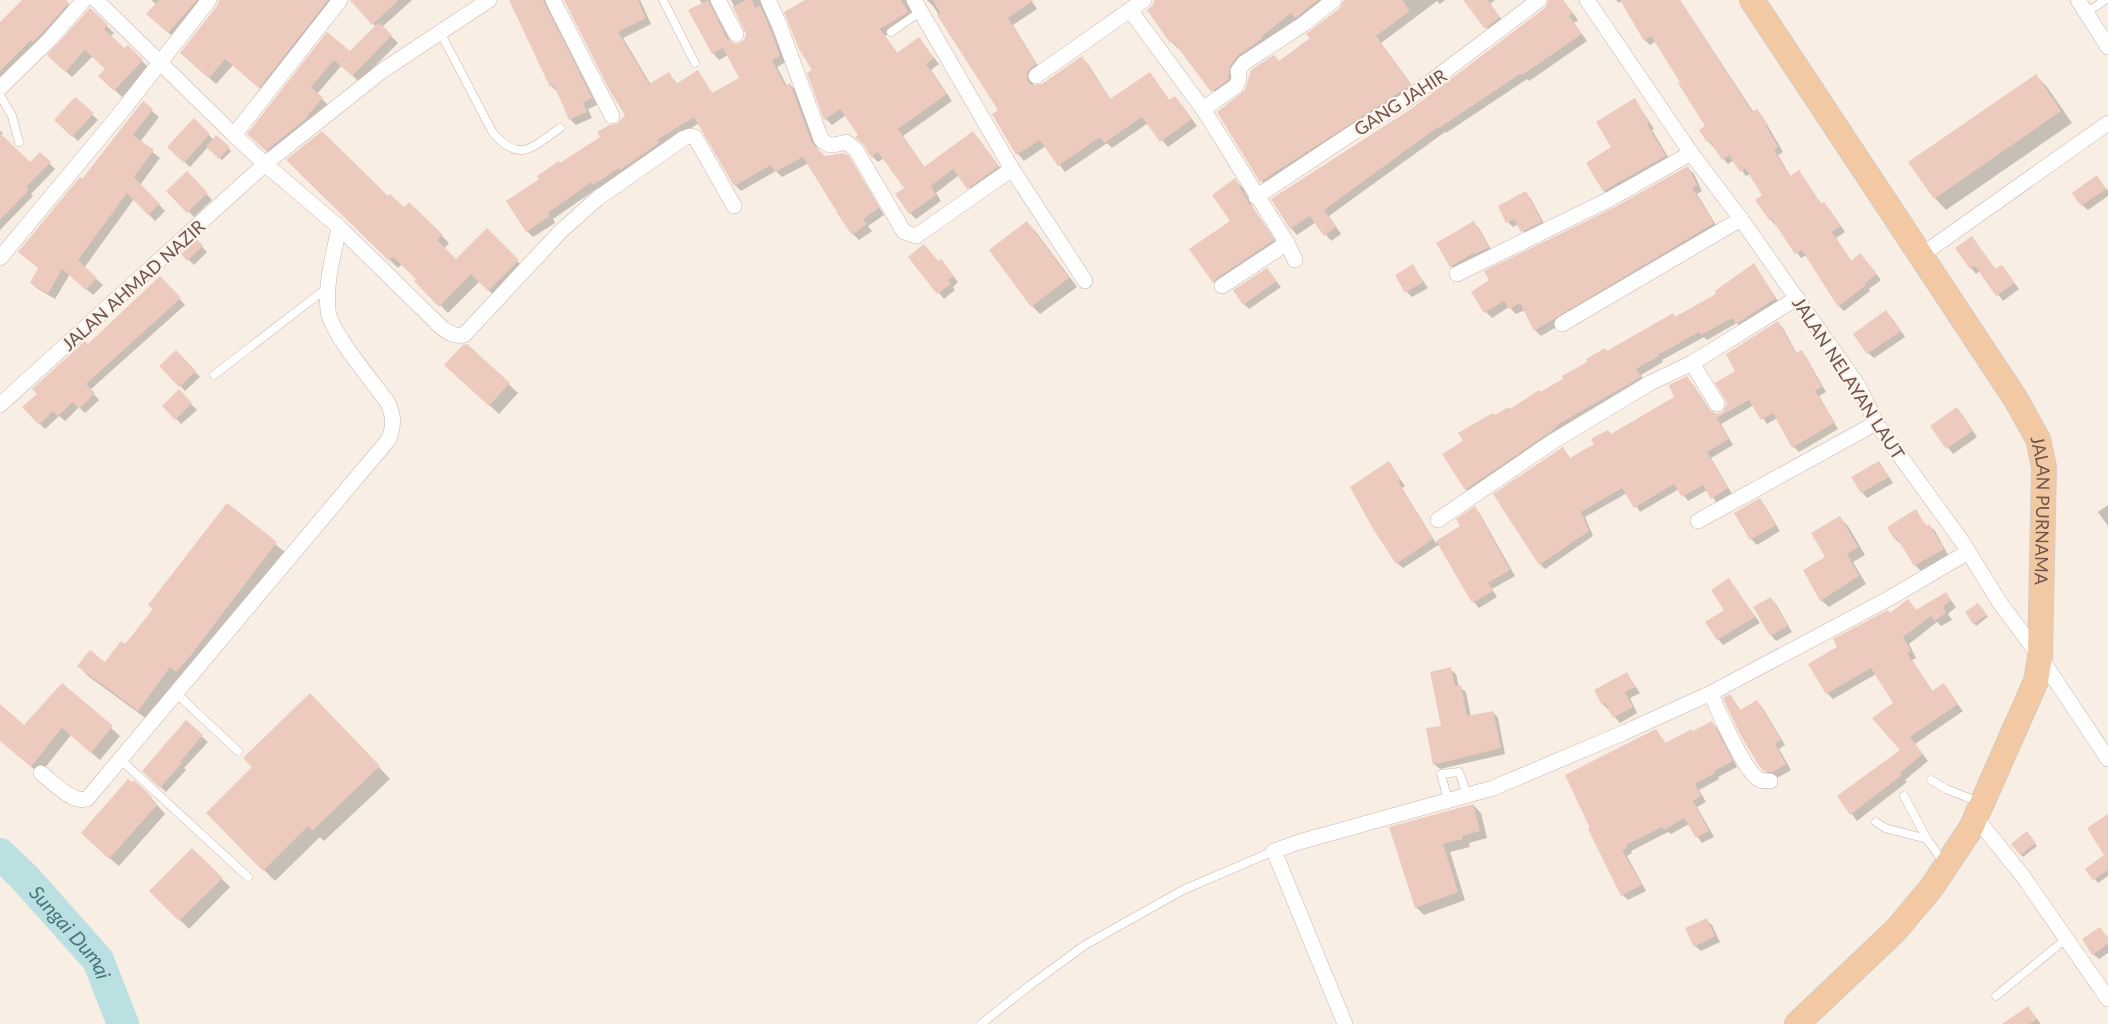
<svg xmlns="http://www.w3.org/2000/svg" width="2108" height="1024" font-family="Lato,sans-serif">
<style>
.shadow{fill:#0003}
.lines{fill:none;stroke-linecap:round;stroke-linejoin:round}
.river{stroke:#bae0e1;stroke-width:32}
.building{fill:#eccabe}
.service-casing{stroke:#c9b5ab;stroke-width:9}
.minor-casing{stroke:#c9b5ab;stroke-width:16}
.primary-casing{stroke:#d4ccc9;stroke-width:26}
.service{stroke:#fff;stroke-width:8}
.minor{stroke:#fff;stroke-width:15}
.primary{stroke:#f2c9a2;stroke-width:24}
.labels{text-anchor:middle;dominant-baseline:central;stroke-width:4.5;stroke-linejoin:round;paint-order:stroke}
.street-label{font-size:18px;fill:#6f544c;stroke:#fdf2e9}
.water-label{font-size:20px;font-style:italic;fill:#45787a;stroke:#fdf2e9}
</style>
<rect width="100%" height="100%" fill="#f9eee4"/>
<g class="shadow">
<polygon points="24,0 64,0 74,10 0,82 0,24"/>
<polygon points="151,0 208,0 176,39 155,21 157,5"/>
<polygon points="219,0 340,0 266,93 233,65 216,84 188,60 218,6"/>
<polygon points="352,0 412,0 382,27 398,43 359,82 342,65 317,94 328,105 273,157 249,134 328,34 350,53 376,27"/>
<polygon points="515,0 553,0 550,1 550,12 597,105 588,109 592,118 576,125 570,119 558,92 551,86"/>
<polygon points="566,0 640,0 651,24 623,38 651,85 669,74 678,85 697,72 713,94 741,78 728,55 719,60 713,53 690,11 702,4 700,0 717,0 715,2 715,12 732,44 741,44 746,39 746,29 731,0 763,0 765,12 786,62 777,67 787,86 790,84 796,91 818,150 825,157 848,158 854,165 884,215 868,226 872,231 859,240 853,234 809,163 782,177 776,171 741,191 735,185 699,123 600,191 598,188 553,219 555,223 533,237 527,231 561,164 618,126 627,115"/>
<polygon points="812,0 913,0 910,6 914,18 885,36 898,54 919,39 939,64 931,70 952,101 903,136 925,168 973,133 1004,173 974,194 959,175 936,193 941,201 916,219 910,213 906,189 884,158 878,162 872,156 846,115 832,125 826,119 814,70"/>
<polygon points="927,0 1031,0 1037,9 1013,25 1041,71 1033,78 1033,86 1042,86 1082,58 1088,64 1111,100 1150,74 1170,101 1181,104 1197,126 1168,147 1148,123 1112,148 1107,143 1065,172 1046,146 1024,161 1018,154 994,115 1000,110 933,6"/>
<polygon points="1154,0 1333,0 1266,44 1234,86 1218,97 1179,47 1178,49 1172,42 1148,10 1155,4"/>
<polygon points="1344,0 1445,0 1440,4 1437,1 1381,43 1416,91 1268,188 1262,181 1219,113 1279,62 1312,39 1344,5"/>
<polygon points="1465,0 1495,0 1490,4 1505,24 1492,34"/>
<polygon points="1549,0 1563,0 1578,20 1574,23 1587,41 1529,81 1527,79 1446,133 1445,132 1329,216 1341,234 1331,241 1316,222 1297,235 1291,228 1273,199 1412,110 1546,9"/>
<polygon points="1616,0 1680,0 1754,113 1757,111 1762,116 1783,152 1778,155 1791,177 1799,172 1822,205 1824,203 1829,209 1845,232 1836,238 1852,262 1866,261 1881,280 1869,289 1870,291 1844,311 1839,306 1807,255 1801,258 1777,224 1775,225 1770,219 1764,196 1750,174 1746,176 1734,160 1728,164 1708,141 1707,127 1656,41 1650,45 1645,40 1622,1 1619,3"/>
<polygon points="90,10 114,33 110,37 124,50 128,47 149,68 122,97 100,76 107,69 93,56 72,77 49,55"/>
<polygon points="2036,76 2047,87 2072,123 1946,210 1935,198"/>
<polygon points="76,99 98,120 78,141 56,120"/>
<polygon points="1635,100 1654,129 1652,130 1671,162 1610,196 1604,191 1588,163 1614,148"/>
<polygon points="143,103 159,117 140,142 160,158 140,185 165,211 155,221 134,199 84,268 103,285 93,295 70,274 55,299 38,289 31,283 83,181"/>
<polygon points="194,120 214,140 217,137 231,151 222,160 208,147 190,167 169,147"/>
<polygon points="0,131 3,133 0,136 30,164 40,154 55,169 31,194 33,196 0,230"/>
<polygon points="288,160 388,198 442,236 449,243 444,249 456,261 487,230 525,269 496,298 480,281 448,313 416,281 418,279 402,264 398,268"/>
<polygon points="1688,168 1694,174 1702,191 1697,194 1719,230 1541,336 1535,330 1525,310 1516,314 1509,307 1492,318 1486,312 1473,292"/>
<polygon points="187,173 212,200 194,217 169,191"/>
<polygon points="2097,177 2108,191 2108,196 2088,210 2082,205"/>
<polygon points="1235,180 1243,188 1255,211 1281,249 1222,290 1214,282 1191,250 1232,221"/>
<polygon points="1526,193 1531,199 1546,227 1527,237 1518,224 1513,227 1508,222"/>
<polygon points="1027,223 1036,232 1077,287 1040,314 1032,306"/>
<polygon points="1473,223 1479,228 1493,253 1456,271 1451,266"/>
<polygon points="1972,238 1996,270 2002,266 2019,289 2003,301 1980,271 1976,274 1971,268"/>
<polygon points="197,241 207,252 194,265 183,254"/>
<polygon points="910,257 939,263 946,267 958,282 953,287 955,290 944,299"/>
<polygon points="1754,265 1780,304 1742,329 1737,323 1707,340 1704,337 1662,360 1663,362 1641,375 1645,383 1471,494 1466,489 1465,441 1494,417 1511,410 1607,353 1719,294"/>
<polygon points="1413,266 1428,288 1412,297 1407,292"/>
<polygon points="1267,270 1281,287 1249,309 1244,304"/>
<polygon points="160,278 185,305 90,390 99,400 85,413 79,407 65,421 59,416 45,429 24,408"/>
<polygon points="1892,318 1905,337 1874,358 1868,353"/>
<polygon points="1778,323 1783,328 1797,354 1801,352 1806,357 1826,392 1819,396 1838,429 1799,452 1794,447 1777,418 1767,424 1754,405 1721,424 1733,445 1711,458 1732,494 1717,503 1707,490 1688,501 1679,489 1640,512 1627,493 1585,517 1593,536 1545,569 1540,564 1563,449 1571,459 1676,398 1692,383 1711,412 1716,415 1724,413 1737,372"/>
<polygon points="467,345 518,393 499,414 455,373"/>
<polygon points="176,352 200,377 185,391 161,366"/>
<polygon points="179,392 197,410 181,424 164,406"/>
<polygon points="1962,414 1977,437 1953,454 1932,426"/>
<polygon points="1879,462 1893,483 1867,498 1862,492"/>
<polygon points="1389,463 1405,486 1402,488 1436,543 1462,527 1475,508 1480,514 1515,576 1492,589 1497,597 1479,608 1474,602 1440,544 1403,568 1397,563"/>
<polygon points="1759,500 1765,506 1780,531 1757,545 1751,539"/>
<polygon points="227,505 286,553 148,720 88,676 79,666 105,664 125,646 155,610"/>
<polygon points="2108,505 2108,526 2098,512"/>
<polygon points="1916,511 1927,527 1929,525 1935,531 1948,555 1921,571 1915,565 1902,543 1901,544 1895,539"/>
<polygon points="1840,518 1848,526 1865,555 1853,562 1866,584 1829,607 1821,600 1827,557"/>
<polygon points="1729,580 1760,623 1723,645 1718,639 1726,610"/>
<polygon points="1946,594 1956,607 1948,614 1952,620 1941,626 1937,622 1909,644 1916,658 1912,660 1933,692 1943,685 1963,711 1915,744 1928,761 1905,780 1907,782 1857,821 1839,796 1902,750 1895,703 1876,674 1833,699 1827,693 1890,615 1908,601 1917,611"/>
<polygon points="1771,599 1776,604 1792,632 1776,641 1771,635"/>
<polygon points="1981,607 1988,617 1976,626 1967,613"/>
<polygon points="1450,669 1456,674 1459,687 1466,692 1471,717 1493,712 1498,718 1505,754 1440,769 1434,764 1442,727"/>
<polygon points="1627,674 1640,693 1630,698 1637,713 1620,723 1603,704"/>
<polygon points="63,685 120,736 100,760 71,735 40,774 17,755 0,732 0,706 24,727"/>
<polygon points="1730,696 1741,711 1757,702 1762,707 1785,745 1779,749 1791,770 1779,777 1771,776 1760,765"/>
<polygon points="322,707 390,779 324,841 320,837 275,881 208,813"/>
<polygon points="186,722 208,742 184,768 186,770 166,792 144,771"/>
<polygon points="1712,723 1717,728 1737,767 1718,777 1719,779 1699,790 1706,802 1697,807 1714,837 1702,843 1689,824 1671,834 1668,832 1631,851 1632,853 1627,856 1646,891 1628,900 1623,895 1590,829 1656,730 1666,744"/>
<polygon points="151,798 165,814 119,866 91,842"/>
<polygon points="1473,805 1481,813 1487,838 1469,843 1470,847 1450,852 1465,900 1424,915 1416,907 1390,828"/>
<polygon points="2108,816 2108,876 2098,883 2087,869 2106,856"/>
<polygon points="2029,836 2037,846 2023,857 2013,844"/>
<polygon points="192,850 230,887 189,929 151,891"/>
<polygon points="1706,920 1712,925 1720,942 1701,951 1695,946"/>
<polygon points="2100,929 2108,938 2108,953 2099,959 2093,954"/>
<polygon points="2028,1008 2041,1024 2012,1024"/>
</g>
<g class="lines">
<path class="river" id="s1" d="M 0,854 L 24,877 L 98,960 L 123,1024"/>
</g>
<g class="building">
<polygon points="22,0 66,0 69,3 43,32 33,42 31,40 0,71 0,22"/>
<polygon points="159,0 197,0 168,33 146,14"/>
<polygon points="219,0 328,0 259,88 225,59 209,78 180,53 217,6"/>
<polygon points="350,0 399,0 372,25"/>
<polygon points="509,0 543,0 592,98 583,103 587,112 569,120 554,85 550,87"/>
<polygon points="564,0 638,0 646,18 618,32 649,84 669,72 676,84 698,70 712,93 739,78 723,48 712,54 688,10 708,0 727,39 736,44 744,40 746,34 733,7 746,0 752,0 755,8 760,6 770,28 780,56 772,60 785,86 790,83 812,143 825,156 844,153 849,156 879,208 863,219 867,224 852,235 836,212 837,212 803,157 775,172 771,165 734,186 694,117 657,140 659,143 620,170 619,168 593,185 591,182 548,213 550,216 526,232 506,201 539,179 537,176 559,161 560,163 600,137 597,132 609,125 617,124 625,115 610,91"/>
<polygon points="805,0 901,0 908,12 880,29 897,53 919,37 934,58 926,64 947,94 898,129 924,167 973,131 999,166 967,189 953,169 931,186 936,195 909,214 895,194 904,188 878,152 871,157 864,145 855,137 858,135 840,109 824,120 807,73 812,70 799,49 784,12"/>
<polygon points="933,0 1034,0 1008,18 1036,64 1027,72 1028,81 1031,85 1042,84 1082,56 1110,99 1150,72 1169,100 1175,96 1192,119 1160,142 1142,117 1104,143 1100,137 1058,166 1040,140 1016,155 992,114 998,110 937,15 940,13"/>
<polygon points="1154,0 1318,0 1295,18 1291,13 1261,37 1262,39 1238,55 1230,66 1228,80 1211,92 1173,41 1170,43 1147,10 1153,5"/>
<polygon points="1344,0 1402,0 1410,11 1376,36 1411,85 1260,182 1217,112 1245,90 1251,70 1274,55 1279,61 1310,38 1306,34 1340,8"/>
<polygon points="1463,0 1488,0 1500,17 1485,29"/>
<polygon points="1549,0 1563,0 1573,13 1569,16 1582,34 1522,75 1520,74 1439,128 1438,127 1324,210 1336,227 1324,236 1310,216 1290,229 1271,199 1411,109 1545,8"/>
<polygon points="1620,0 1680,0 1752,112 1757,109 1768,125 1766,126 1778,147 1774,150 1790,176 1799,170 1821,204 1824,202 1840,226 1832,232 1851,261 1860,253 1877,274 1865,283 1866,285 1838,307 1802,250 1795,254 1772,219 1769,220 1755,200 1762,195 1745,168 1740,172 1729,155 1722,160 1710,141 1707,142 1699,130 1705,126 1678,83 1680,82 1651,36 1644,41"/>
<polygon points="90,8 108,25 104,29 124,48 128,45 143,60 114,91 98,76 105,69 85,50 65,72 47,55"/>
<polygon points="379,22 392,35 352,76 334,60 311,87 323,98 307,116 308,117 266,151 247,134 327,32 350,51"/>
<polygon points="2036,74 2061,111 1934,199 1908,162"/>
<polygon points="75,97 94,113 72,137 54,120"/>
<polygon points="1635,98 1649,123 1647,124 1666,156 1603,191 1586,163 1611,147 1596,122"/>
<polygon points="143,101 153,109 133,135 154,150 134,177 160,204 148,215 127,193 78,260 97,278 86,290 62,269 48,294 30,283 38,268 18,252 80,177 82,179"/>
<polygon points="194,118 210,134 184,163 167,147"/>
<polygon points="322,131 388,196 390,194 404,207 409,202 443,235 437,240 456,259 487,228 519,260 488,291 471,274 439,307 414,281 416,279 393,257 389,261 286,160"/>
<polygon points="0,133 30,162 40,152 51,162 26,187 29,190 0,220"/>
<polygon points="216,135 230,147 219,159 206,147"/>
<polygon points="1688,166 1697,185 1692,188 1714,223 1534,331 1520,303 1509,309 1504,301 1484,313 1471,292 1489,280 1484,271 1615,207"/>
<polygon points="187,171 208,193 187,213 166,191"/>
<polygon points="2097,175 2106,189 2081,206 2072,193"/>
<polygon points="1235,178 1248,202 1252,206 1274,240 1217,278 1213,283 1189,249 1230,221 1212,195"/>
<polygon points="1526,191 1542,222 1521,232 1514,219 1506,223 1498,206"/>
<polygon points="1027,221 1069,278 1031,307 989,250"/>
<polygon points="1474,221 1489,247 1475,254 1475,252 1450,267 1436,243"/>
<polygon points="1972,236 1995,269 2002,265 2015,283 1996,296 1975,266 1970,269 1955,248"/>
<polygon points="197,239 203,246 187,261 181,254"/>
<polygon points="924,244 938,261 941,259 954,276 948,280 951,284 937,294 908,257"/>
<polygon points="1754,263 1776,298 1736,324 1732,318 1701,335 1699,332 1658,355 1659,356 1636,369 1641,377 1559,424 1553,430 1465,490 1442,454 1463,441 1458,433 1493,413 1494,415 1509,407 1510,409 1539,390 1540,392 1563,379 1562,376 1587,362 1586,359 1605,348 1607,351 1673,313 1675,317 1716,294 1715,291"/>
<polygon points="1413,264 1423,282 1405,293 1395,275"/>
<polygon points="1267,268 1277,281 1243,305 1233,290"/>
<polygon points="160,276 181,298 86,384 95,393 79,409 73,402 58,416 53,411 39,425 22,407 37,394 32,389 85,341 88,344"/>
<polygon points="1886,310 1901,331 1867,354 1853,334"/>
<polygon points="1778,321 1796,353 1802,350 1822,387 1815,390 1834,423 1792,448 1773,413 1761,420 1749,400 1717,418 1729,439 1707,452 1728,488 1711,499 1703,485 1682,497 1674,484 1634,508 1622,488 1581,512 1589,531 1539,565 1493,494 1563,447 1570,458 1594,444 1591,439 1608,430 1611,434 1674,397 1669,385 1687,376 1709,410 1717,414 1723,412 1727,403 1715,383 1735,371 1726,354"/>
<polygon points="467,344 510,383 489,406 444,365 463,345"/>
<polygon points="176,350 196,371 179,387 159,366"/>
<polygon points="179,389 192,403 175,420 162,406"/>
<polygon points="1957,407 1973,431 1946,449 1930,426"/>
<polygon points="1389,461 1401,480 1398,482 1433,539 1396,564 1372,527 1350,487"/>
<polygon points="1879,461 1889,477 1861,493 1851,477"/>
<polygon points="1760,498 1776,525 1750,540 1734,513"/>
<polygon points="227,503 277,542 191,655 176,672 170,667 138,711 77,666 90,650 105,662 121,641 125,644 153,609 148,605"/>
<polygon points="1475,506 1510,570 1488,583 1493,591 1472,603 1436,541 1460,526 1456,519"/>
<polygon points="1916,509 1926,526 1929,524 1944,549 1914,566 1897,538 1894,539 1887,527"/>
<polygon points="1840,516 1858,547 1847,554 1859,576 1820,601 1803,570 1825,557 1811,533"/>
<polygon points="1729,578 1755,617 1717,640 1705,622 1724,610 1711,590"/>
<polygon points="1946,592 1951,600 1943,607 1946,613 1934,621 1931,616 1903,637 1911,651 1907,653 1932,691 1944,683 1958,704 1910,737 1923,754 1900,773 1902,775 1850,815 1837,796 1900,750 1872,718 1893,703 1871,668 1826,694 1808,664 1837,647 1833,639 1888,610 1890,613 1908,599 1916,610"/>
<polygon points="1771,597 1788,626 1770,636 1753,607"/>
<polygon points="1978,603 1987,615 1973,624 1965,612"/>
<polygon points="1451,667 1455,686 1461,685 1467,716 1493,711 1501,748 1433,765 1426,728 1441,726 1430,672"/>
<polygon points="1627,672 1635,687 1625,692 1633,707 1613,718 1605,703 1602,705 1594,690"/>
<polygon points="62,683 113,726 91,753 62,728 31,767 0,741 0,704 24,725"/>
<polygon points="310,693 380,766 312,831 308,826 263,871 206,813 252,767 243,758"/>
<polygon points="1730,694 1740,710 1757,700 1781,740 1775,744 1786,764 1773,772 1764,771 1759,766 1740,734 1723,698"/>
<polygon points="186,720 203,735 180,762 182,763 160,788 142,771"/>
<polygon points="1712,721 1733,761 1714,771 1715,773 1695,784 1701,796 1693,801 1709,831 1696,838 1684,818 1664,830 1662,827 1626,845 1627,848 1622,850 1642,885 1621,896 1588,829 1590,828 1565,775 1656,729 1665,743 1692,729 1693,731"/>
<polygon points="128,779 132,782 134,780 152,797 150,799 157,805 109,859 81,833"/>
<polygon points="1473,804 1480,831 1462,836 1463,839 1443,844 1458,892 1415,908 1389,827"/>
<polygon points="2108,814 2108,870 2093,880 2085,869 2104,855 2087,828"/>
<polygon points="2027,831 2036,843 2020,855 2011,844"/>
<polygon points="192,848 223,878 179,921 149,891"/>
<polygon points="1707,918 1715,936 1694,947 1685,928"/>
<polygon points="2100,927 2108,938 2108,944 2092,955 2082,939"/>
<polygon points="2028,1006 2037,1019 2029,1024 2002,1024"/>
</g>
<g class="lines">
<g class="service-casing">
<g id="service">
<polyline points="663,0 695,63"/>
<polyline points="2086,13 2105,0"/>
<path d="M 440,32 L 493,133 C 521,164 532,147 560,128"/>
<polyline points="891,32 920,12"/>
<polyline points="0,95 12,116 19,142"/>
<polyline points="214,375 327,288"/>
<polyline points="177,694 238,751"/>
<polyline points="121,760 248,877"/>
<polyline points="1931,780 1946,789 1979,802"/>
<polyline points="1904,796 1927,839 1943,862"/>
<polyline points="1448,800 1441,774 1459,772 1467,795"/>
<polyline points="1876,822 1885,828 1927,839"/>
<polyline points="1996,996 2066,939"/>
<polyline points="981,1024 1029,986 1085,945 1183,890 1274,851"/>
</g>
</g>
<g class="minor-casing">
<g id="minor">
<path d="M 96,0 L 234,135 L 265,164 L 339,227 L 442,328 C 450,333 455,337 464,335 L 561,231 L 598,198 L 684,138 L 690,136 L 695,137 L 734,206"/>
<polyline points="553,0 612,116"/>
<polyline points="718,0 736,34"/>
<path d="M 768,0 L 779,24 L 821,139 C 829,148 835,145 846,142 L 856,150 L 904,232 L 916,236 L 1012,169"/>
<polyline points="914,0 1012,169 1085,281"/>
<polyline points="1587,0 1691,153 1741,219 1859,387 1876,423 1961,540 2000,603 2040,657 2108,759"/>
<polyline points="2078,0 2108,47"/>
<polyline points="1130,10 1203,109 1287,243"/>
<polyline points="1036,76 1144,0"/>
<polyline points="0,88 50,39 84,0"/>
<polyline points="1203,109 1236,86 1239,79 1238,71 1244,63 1305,23 1334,0"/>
<polyline points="234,135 340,0"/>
<polyline points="1256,197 1354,132 1405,101 1539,0"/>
<polyline points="1920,256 2108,123"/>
<polyline points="0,258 118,116 209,0"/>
<polyline points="1457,274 1610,199 1691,153"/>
<polyline points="1222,286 1287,243 1295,260"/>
<polyline points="1562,324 1741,219"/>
<polyline points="1692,363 1717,404"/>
<polyline points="0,405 265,164 382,71 489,0"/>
<polyline points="1438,520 1552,442 1650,383 1692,363 1797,298"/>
<polyline points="1698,521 1876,423"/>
<path d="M 1711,693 C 1717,709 1744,769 1757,778 C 1761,781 1765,781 1770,781"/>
<path d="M 41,773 C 53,782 71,803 87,799 L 389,439 C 394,425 394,417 388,403 C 374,383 330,332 328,310 C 325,282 334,254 339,227"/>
<polyline points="1976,818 2022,875 2108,999"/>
<polyline points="1345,1024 1274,851 1299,842 1493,788 1623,733 1711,693 1890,598 1968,552"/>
</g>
</g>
<g class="primary-casing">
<g id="primary">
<path id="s2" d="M 1752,0 L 2015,398 L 2038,439 L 2044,467 L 2040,657 L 2036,681 L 1971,828 L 1932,887 L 1896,930 L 1797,1024"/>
</g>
</g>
<use href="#service" class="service"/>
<use href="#minor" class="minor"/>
<use href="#primary" class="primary"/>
</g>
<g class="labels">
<g class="street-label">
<text transform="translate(1400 102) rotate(-33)">GANG JAHIR</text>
<text transform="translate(133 285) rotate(-42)">JALAN AHMAD NAZIR</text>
<text transform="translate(1849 378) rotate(57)">JALAN NELAYAN LAUT</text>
<text stroke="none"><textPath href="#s2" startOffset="596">JALAN PURNAMA</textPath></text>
</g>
<g class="water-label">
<text stroke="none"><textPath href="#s1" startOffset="106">Sungai Dumai</textPath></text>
</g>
</g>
</svg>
